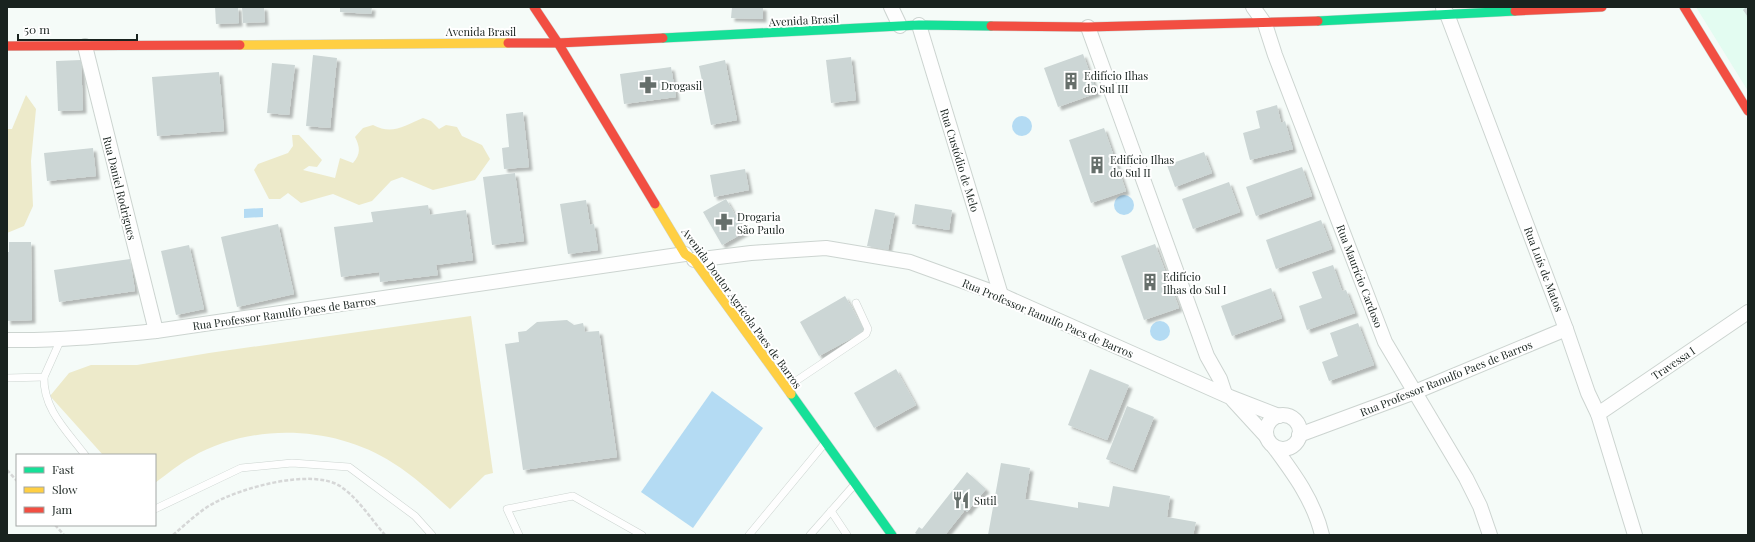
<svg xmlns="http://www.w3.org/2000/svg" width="1755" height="542" font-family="'Playfair Display',serif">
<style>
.built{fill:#e3fcf1}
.green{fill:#edeaca}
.water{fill:#b4dbf3}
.building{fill:#ccd6d5;filter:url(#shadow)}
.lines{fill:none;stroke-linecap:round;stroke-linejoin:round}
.lane-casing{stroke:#ccd4d0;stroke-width:8}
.street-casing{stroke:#ccd4d0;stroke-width:16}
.fast-casing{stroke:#ccd4d0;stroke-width:10}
.slow-casing{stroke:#ccd4d0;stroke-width:10}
.jam-casing{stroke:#ccd4d0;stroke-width:10}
.path{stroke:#d6d7d7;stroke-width:2.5;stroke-dasharray:4 2;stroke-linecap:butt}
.lane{stroke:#fefefe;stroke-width:7}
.street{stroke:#fefefe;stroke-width:14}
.fast{stroke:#16e098;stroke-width:9}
.slow{stroke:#ffcf43;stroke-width:9}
.jam{stroke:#f24e42;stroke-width:9}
.labels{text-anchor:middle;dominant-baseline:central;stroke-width:4;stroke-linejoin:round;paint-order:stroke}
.street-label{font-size:11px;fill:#19231f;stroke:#fff}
.poi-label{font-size:11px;fill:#19231f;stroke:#fff;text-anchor:start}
</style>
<defs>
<filter id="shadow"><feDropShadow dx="3.5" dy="3.5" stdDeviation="1" flood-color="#0004"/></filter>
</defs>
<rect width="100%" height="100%" fill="#f5fbf8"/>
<polygon class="built" points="1696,7 1748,7 1748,91"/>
<g class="green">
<polygon points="26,95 36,109 31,161 33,206 24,226 7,233 7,129 12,129"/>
<path d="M 423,118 L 431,121 L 439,129 L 446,125 L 457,127 L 462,136 L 482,145 L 490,159 L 475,180 L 433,190 L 402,177 L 391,181 L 372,201 L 359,205 L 333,194 L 301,203 L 288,193 L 280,199 L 269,199 L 254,170 L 258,164 L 288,153 L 293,146 L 292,135 L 299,135 L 322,160 L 317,167 L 309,166 L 303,170 L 335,178 L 340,158 L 353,163 C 361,154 360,147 355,137 L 363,128 L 373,125 C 392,135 404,126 423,118 Z"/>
<path d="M 471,316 L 493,473 L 485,475 L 450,509 C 432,493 414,476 393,463 C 336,426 252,422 192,457 C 179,464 167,474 155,483 L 155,455 L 103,455 L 50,396 L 69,373 L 91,365 L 137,365 L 209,353 Z"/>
</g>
<g class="water">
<circle cx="1022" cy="126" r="10"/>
<circle cx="1124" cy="205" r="10"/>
<polygon points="263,208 263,217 244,218 244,209"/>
<circle cx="1160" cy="331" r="10"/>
<polygon points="712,391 763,428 693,528 641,492"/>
</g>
<g class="building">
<polygon points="215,7 238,7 239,23 216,24"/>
<polygon points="242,7 264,7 265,22 243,23"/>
<polygon points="340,7 372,7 371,14 340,12"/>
<polygon points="732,7 763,7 763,19 731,18"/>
<polygon points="1746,7 1748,7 1748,17 1743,10"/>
<polygon points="1083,54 1097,93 1058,107 1044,68"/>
<polygon points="313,55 337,58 330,128 306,126"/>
<polygon points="851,57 856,100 831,103 826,60"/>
<polygon points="81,60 83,110 58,111 56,61"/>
<polygon points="725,60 737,120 711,125 699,66"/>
<polygon points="272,63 295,65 289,115 267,113"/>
<polygon points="671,67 676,97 624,104 620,74"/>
<polygon points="219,72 224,131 157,136 152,77"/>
<polygon points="1277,105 1281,123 1285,121 1293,149 1250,160 1243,133 1260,128 1256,111"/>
<polygon points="523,112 529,167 504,169 502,148 509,147 506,114"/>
<polygon points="1104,128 1126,191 1091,203 1069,140"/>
<polygon points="93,148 96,176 47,181 44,153"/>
<polygon points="1204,152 1212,173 1175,187 1167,165"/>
<polygon points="1302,167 1312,196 1256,216 1246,187"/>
<polygon points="745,169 749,190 714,197 710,175"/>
<polygon points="515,173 524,241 492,245 483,177"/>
<polygon points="1229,182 1240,212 1193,229 1182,199"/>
<polygon points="726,199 745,232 722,245 703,212"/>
<polygon points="586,200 590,225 594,224 598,250 568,254 560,204"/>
<polygon points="915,204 952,210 949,230 912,224"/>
<polygon points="428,205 430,215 466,210 473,260 436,265 438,275 380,282 379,272 341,277 334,227 373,222 371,212"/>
<polygon points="875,209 895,213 888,250 867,246"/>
<polygon points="1321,220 1332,249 1276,269 1266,240"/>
<polygon points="278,224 294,294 237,307 221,237"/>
<polygon points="9,242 31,242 32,320 7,321 7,252 9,252"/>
<polygon points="1155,244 1179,308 1144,320 1121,256"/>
<polygon points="189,245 204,309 176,315 161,251"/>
<polygon points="130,259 135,291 59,302 54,270"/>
<polygon points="1333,265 1342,291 1346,290 1355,313 1307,330 1299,306 1322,298 1312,272"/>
<polygon points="1271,288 1282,318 1232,336 1221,306"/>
<polygon points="845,296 865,331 819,356 800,322"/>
<polygon points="567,320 574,325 583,323 585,332 599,331 617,457 523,470 505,344 519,342 518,332 526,331 537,322"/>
<polygon points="1358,323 1374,365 1329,381 1322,362 1338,356 1330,333"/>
<polygon points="896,369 916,405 874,428 854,393"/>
<polygon points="1090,369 1129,385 1107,440 1068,425"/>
<polygon points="1127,406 1154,417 1133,470 1106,459"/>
<polygon points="1001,463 1030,468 1025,499 1078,508 1078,502 1109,507 1113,486 1170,496 1167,517 1196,522 1193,535 988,535"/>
<polygon points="967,472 986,489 967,512 965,510 945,535 918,535 915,533 919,527 922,529"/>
</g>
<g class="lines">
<g class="lane-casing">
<g id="lane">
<path d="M 44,377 C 43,409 67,431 85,455"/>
<polyline points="7,378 44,377 61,339"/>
<polyline points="787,387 866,334 868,329 856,303"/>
<polyline points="155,509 241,468 292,463 349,467 415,516 432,535"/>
<polyline points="831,511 847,535"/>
<polyline points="519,535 507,509 573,496 642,535"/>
<polyline points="749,535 825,443"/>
<polyline points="810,535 855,484"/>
</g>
</g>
<g class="street-casing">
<g id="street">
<polyline points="891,7 900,26"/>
<polyline points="1253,7 1265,24 1275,55 1385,342 1466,478 1480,506 1490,535"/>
<polyline points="1443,8 1447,14 1566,329 1588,393 1598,414 1635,535"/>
<polyline points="919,25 1001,295"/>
<polyline points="1088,27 1207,356 1220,379 1225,394"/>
<polyline points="85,46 156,331"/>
<polyline points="694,260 751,253 826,248 910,262 1001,295 1230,397 1279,416"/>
<path d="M 7,340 C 57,341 106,336 156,331 L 685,254"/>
<polyline points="1233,400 1266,436"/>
<polyline points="1598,414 1748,312"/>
<circle cx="1283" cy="432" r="17"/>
<polyline points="1299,435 1415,392 1566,329"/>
<path d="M 1274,447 C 1294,474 1314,501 1322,535"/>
</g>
</g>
<g class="fast-casing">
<g id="fast">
<polyline points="1318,21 1515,11"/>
<polyline points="663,38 919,25 991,26"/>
<polyline points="791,394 892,535"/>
</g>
</g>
<g class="slow-casing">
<g id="slow">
<polyline points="240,45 508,43"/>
<polyline points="655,204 685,254 694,260 791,394"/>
</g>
</g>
<g class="jam-casing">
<g id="jam">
<polyline points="534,7 558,43 655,204"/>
<polyline points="1684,7 1748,111"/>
<polyline points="1515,11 1602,7"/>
<polyline points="991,26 1088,27 1318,21"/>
<polyline points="508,43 558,43 663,38"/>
<polyline points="7,46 240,45"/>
</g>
</g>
<g class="path">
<polyline points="7,470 17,481"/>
<polyline points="55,525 64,535"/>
<path d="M 173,535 C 186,524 199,511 214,503 C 241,488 311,468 340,486 C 358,498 371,519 385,535"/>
</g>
<use href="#lane" class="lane"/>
<use href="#street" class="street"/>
<use href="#fast" class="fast"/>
<use href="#slow" class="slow"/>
<use href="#jam" class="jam"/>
</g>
<defs>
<g id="building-bare" transform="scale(1.38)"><path d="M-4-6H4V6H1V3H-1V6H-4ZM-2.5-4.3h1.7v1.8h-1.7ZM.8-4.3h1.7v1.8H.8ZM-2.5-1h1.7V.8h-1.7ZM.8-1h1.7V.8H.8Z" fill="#666f6b" stroke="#fff" stroke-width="2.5" paint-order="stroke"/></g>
<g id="pharmacy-bare" transform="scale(1.38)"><path d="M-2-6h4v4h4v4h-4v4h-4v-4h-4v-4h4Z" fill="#666f6b" stroke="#fff" stroke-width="2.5" paint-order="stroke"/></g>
<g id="restaurant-bare" transform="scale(1.38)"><path d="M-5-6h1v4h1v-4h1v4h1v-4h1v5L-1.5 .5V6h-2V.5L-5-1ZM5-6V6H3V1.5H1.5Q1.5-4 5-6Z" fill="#666f6b" stroke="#fff" stroke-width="2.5" paint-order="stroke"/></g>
</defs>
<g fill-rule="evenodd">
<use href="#building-bare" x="1071" y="81"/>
<use href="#pharmacy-bare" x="648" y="85"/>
<use href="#building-bare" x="1097" y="165"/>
<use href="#pharmacy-bare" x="724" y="222"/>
<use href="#building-bare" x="1150" y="282"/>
<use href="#restaurant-bare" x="961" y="500"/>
</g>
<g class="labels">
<g class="street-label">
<text transform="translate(804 20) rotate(-3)">Avenida Brasil</text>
<text x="481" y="31">Avenida Brasil</text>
<text transform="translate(960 160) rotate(73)">Rua Custódio de Melo</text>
<text transform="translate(120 188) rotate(76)">Rua Daniel Rodrigues</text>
<text transform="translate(1544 269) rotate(69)">Rua Luís de Matos</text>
<text transform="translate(1360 276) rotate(69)">Rua Maurício Cardoso</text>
<text transform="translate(742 308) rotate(54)">Avenida Doutor Agrícola Paes de Barros</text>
<text transform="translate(284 313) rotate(-8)">Rua Professor Ranulfo Paes de Barros</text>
<text transform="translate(1048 318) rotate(23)">Rua Professor Ranulfo Paes de Barros</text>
<text transform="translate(1673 363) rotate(-34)">Travessa I</text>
<text transform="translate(1446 378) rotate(-22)">Rua Professor Ranulfo Paes de Barros</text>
</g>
<g class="poi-label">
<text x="1084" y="75">Edifício Ilhas<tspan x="1084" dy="13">do Sul III</tspan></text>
<text x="661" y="85">Drogasil</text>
<text x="1110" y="159">Edifício Ilhas<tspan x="1110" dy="13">do Sul II</tspan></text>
<text x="737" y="216">Drogaria<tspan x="737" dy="13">São Paulo</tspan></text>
<text x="1163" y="276">Edifício<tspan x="1163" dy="13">Ilhas do Sul I</tspan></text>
<text x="974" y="500">Sutil</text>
</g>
</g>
<rect width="1755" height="542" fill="none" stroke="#19231f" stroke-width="16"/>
<rect x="16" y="454" width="140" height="72" fill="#ffffff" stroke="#a3a7a5"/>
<rect x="24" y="467" width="20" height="6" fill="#16e098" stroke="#a3a7a5"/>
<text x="52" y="474" font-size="12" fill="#19231f">Fast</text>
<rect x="24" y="487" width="20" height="6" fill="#ffcf43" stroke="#a3a7a5"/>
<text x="52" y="494" font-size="12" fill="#19231f">Slow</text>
<rect x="24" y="507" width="20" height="6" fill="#f24e42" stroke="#a3a7a5"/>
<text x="52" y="514" font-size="12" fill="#19231f">Jam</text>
<path d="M18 34v6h119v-6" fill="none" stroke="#19231f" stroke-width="2"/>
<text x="24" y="34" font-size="12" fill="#19231f" stroke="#ffffff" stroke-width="3" paint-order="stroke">50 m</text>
</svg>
